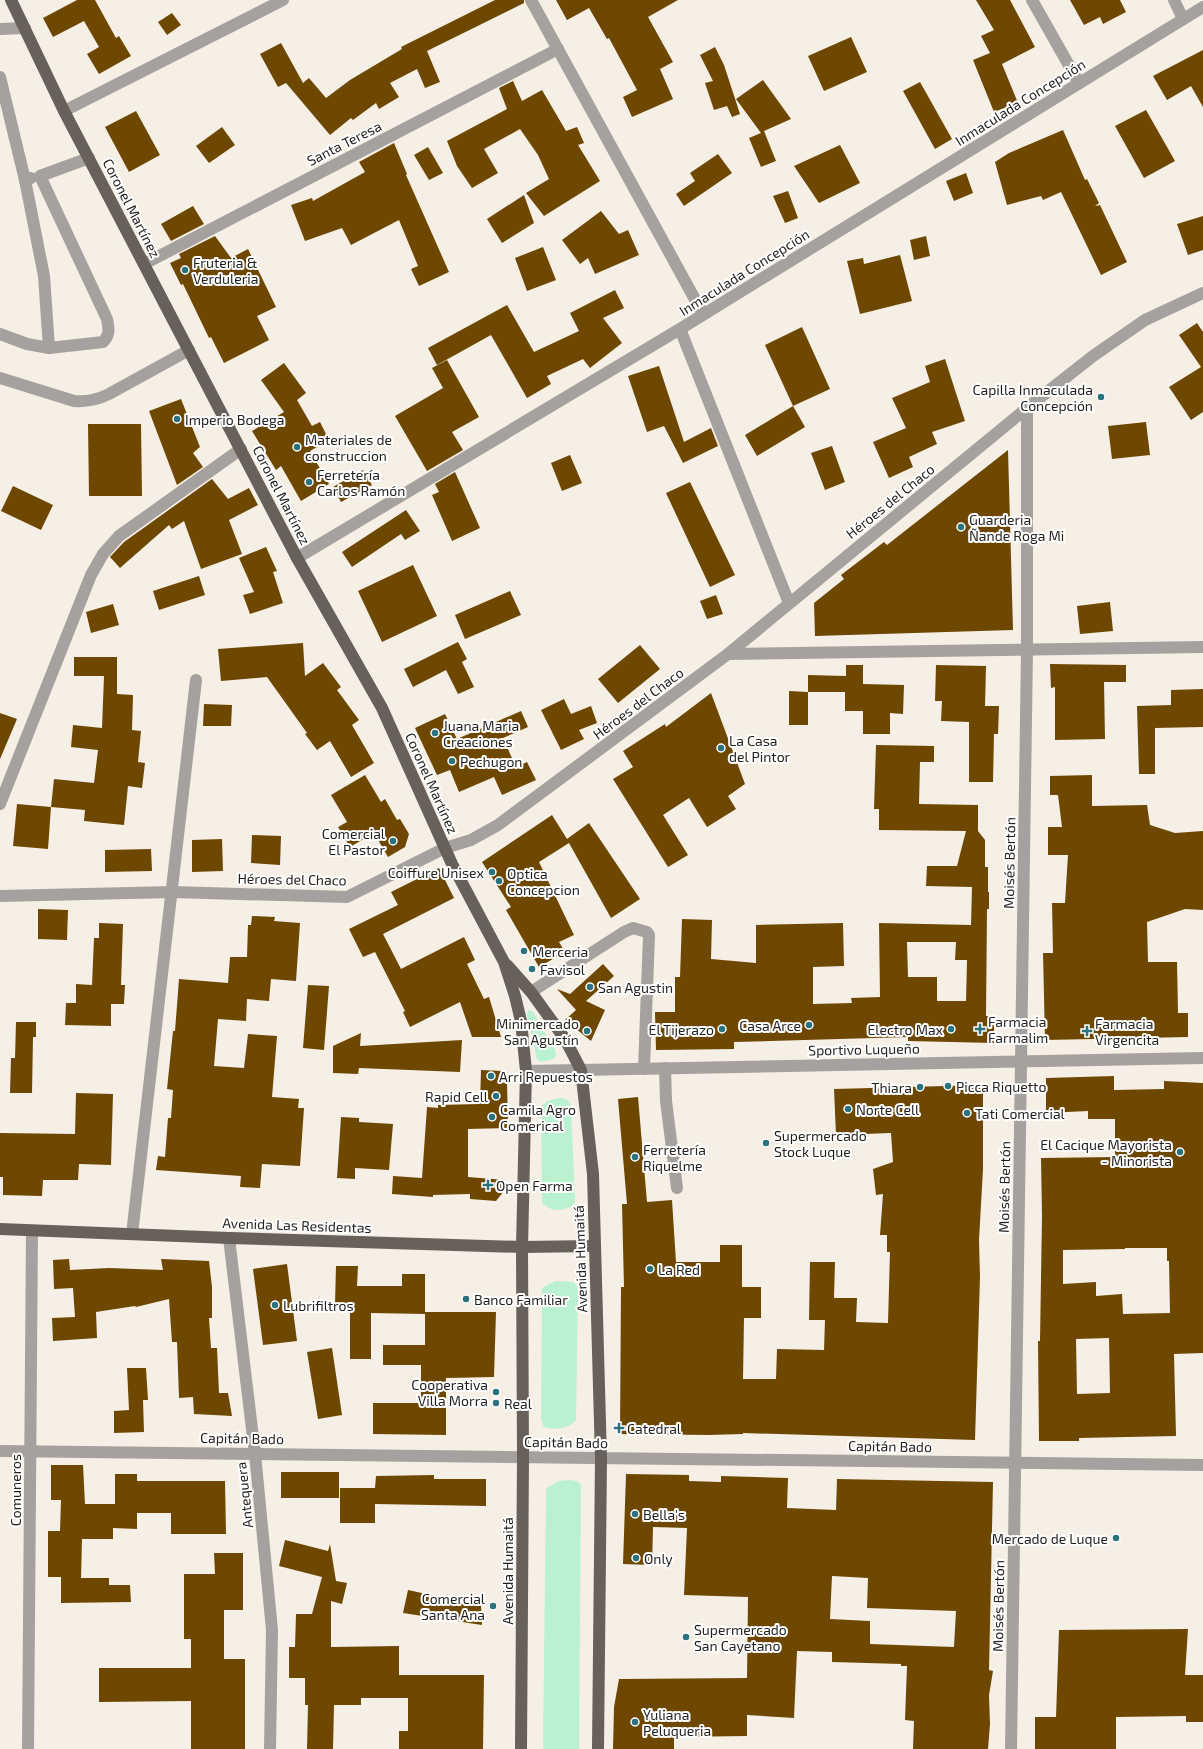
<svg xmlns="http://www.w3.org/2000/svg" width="1203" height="1749" font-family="'Exo 2',sans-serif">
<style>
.green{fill:#baf1d1}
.building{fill:#6e4800;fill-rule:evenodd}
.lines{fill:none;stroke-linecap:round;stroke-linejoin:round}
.minor{stroke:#a5a19e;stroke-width:12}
.major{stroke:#67605b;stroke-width:12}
.poi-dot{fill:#2a727c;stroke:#fff;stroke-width:1.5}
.labels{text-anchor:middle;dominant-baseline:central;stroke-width:4;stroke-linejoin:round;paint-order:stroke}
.street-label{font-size:14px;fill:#221f1c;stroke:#fff}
.poi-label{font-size:14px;fill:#221f1c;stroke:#fff;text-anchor:start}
</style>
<rect width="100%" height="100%" fill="#f6efe5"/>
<g class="green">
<polygon points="529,1010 533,1012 555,1050 556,1054 554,1059 541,1062 537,1059 527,1014"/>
<path d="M 561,1098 L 568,1100 L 571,1106 L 575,1203 C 566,1212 550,1213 542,1202 L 541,1107 C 547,1100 552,1099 561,1098 Z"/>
<path d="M 555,1281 L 573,1282 L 578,1287 L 576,1420 C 568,1429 556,1430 544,1427 L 541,1420 L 542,1288 Z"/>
<polygon points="569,1480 577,1481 581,1485 579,1749 543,1749 546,1488 559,1481"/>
</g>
<g class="building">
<polygon points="77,0 95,0 116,38 119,36 131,56 99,74 87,54 99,47 84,21 53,37 43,18"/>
<polygon points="495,0 524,0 524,3 427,51 440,82 425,88 417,69 390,83 399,97 379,109 376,103 353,120 351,118 330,135 286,83 278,87 260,54 281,43 303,83 309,78 326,98 350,80 402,49 401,47"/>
<polygon points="556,0 678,0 648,17 673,62 660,69 673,99 632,117 623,97 637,90 609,38 607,39 589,8 567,20"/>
<polygon points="976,0 1010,0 1035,47 1002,64 1018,103 994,112 973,60 990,53 981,36 994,30"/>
<polygon points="1070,0 1120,0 1126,12 1103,24 1100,17 1084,25"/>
<polygon points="172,13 181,25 167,35 158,22"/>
<polygon points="851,37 867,72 824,91 808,56"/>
<polygon points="715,47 724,65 740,114 732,117 727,106 714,110 705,83 713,81 700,55"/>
<polygon points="1203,50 1203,107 1191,86 1167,100 1153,76"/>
<polygon points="763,80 791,119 764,131 776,161 761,167 749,138 761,133 736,99"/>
<polygon points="513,81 522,101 542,90 566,131 577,127 584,143 578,145 600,181 544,216 526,193 549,179 538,155 520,129 484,149 498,173 472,188 457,166 447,141 507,109 499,88"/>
<polygon points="920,82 952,139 935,149 903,91"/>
<polygon points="1146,110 1175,161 1144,178 1115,126"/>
<polygon points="136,111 160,155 129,172 105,127"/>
<polygon points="222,127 235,145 209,163 196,146"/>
<polygon points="1063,130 1085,180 1087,179 1099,203 1095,206 1100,205 1127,262 1101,275 1061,192 1043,200 1041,196 1007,205 995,162 1009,153"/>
<polygon points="394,143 407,174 406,175 449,272 419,286 411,269 418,266 399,220 351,245 342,228 305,241 291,205 312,198 313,201 365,172 359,162"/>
<polygon points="840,145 860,183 819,203 794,166"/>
<polygon points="428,147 443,173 429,180 414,155"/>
<polygon points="718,154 732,173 684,206 676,194 695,181 690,173"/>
<polygon points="966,173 973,193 954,201 946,181"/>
<polygon points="788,191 798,218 785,223 773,196"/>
<polygon points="524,195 534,223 502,243 487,219"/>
<polygon points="193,206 204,224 171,241 161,224"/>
<polygon points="601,211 619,234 628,230 639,255 595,274 588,258 580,264 562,240"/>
<polygon points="1203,216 1203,250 1188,255 1177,224"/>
<polygon points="215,236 231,258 248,249 276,307 257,316 269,340 224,363 211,337 209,338 183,284 181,285 170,263 181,258 179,254"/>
<polygon points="926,236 930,256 914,260 910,240"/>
<polygon points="543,247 556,280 527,291 515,258"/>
<polygon points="900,255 912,301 860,314 847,261 863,258 864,264"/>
<polygon points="615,290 624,308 603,318 622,343 590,368 583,359 547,376 551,384 527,398 491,335 437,365 428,348 507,305 534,352 579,331 570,313"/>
<polygon points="1197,323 1203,332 1203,412 1191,420 1169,387 1201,367 1179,335"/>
<polygon points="802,327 830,389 793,406 765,345"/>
<polygon points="945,359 965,421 932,432 937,444 909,457 913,467 889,478 873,442 906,428 892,398 930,382 925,366"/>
<polygon points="447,360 479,417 452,432 463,450 427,471 395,416 443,388 432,368"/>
<polygon points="284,363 306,393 297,400 312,426 320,422 329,440 310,451 329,484 301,501 281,466 276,470 252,431 284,412 261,380"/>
<polygon points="659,366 684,442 711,428 718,446 683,463 664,426 647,432 628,376"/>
<polygon points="181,399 200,447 193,453 203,467 177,485 149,411"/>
<polygon points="793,406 805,427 757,456 745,435"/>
<polygon points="1146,422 1150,455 1112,459 1108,426"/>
<polygon points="88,424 141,424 142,496 89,496"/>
<polygon points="832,446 845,482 825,490 811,453"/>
<polygon points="1008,450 1013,630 815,636 814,603 844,579 841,575 884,542 887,545"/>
<polygon points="570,455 582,483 562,491 551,463"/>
<polygon points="363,470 372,485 341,502 333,487"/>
<polygon points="455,472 480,528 452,541 432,495 439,492 435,484"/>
<polygon points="212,479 228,499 249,488 258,505 229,520 242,554 201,569 184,521 172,529 169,525 120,568 110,557 124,542"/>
<polygon points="690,482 735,575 710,587 666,493"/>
<polygon points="13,486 53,505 41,530 1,511"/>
<polygon points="406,510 420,531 405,540 401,534 352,567 342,552"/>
<polygon points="266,547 277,571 273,572 283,603 250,614 243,595 254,592 239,558"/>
<polygon points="413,565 437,616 382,642 358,591"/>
<polygon points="199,576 205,595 159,610 153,591"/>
<polygon points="510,591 521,615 465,639 455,615"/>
<polygon points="716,595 723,614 707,619 700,601"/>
<polygon points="1110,602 1113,631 1080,634 1077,606"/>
<polygon points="113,604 119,625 91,633 86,612"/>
<polygon points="458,642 467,659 462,662 474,687 458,694 446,670 413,687 404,669"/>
<polygon points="303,643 305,676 323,663 341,687 337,690 359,720 352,725 374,763 351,777 330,741 317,750 305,734 307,733 267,677 221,681 218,649"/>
<polygon points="640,645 660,669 618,703 598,679"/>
<polygon points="74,657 117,657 117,694 133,695 132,730 141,731 138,762 145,763 142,788 128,786 124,825 84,821 85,810 51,807 54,779 94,783 98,750 71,747 73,725 102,728 104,676 74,676"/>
<polygon points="1050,664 1126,665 1126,682 1104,682 1105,739 1055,740 1055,687 1051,688"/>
<polygon points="846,665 863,665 863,684 904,685 903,714 890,713 890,734 863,734 863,711 845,711 845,692 808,692 808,675 846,676"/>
<polygon points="936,665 986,666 985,706 999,706 998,734 994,734 993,782 969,782 969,722 941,721 942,701 935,701"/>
<polygon points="1203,689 1203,727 1155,728 1155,774 1139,774 1137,706 1171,705 1171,690"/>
<polygon points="789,691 808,692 808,725 789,725"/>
<polygon points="711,693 745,784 728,796 736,809 707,827 689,798 663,815 688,855 668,867 613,779 633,767 623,751 665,724 666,727"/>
<polygon points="564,699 571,714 591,706 597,723 579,730 584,739 561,750 541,710"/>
<polygon points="204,704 232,705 231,726 203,726"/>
<polygon points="521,711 528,727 503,738 516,767 527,762 536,780 502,795 494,777 459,792 450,770 437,775 415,728 445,714 457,739"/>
<polygon points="0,713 17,719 0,759"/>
<path d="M 876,745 L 934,746 L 934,762 L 920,762 L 919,804 L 978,805 L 978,831 L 985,840 L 985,867 L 988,867 L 988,892 L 989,892 L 989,909 L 987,909 L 986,1016 L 994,1016 L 994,1043 L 908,1041 L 908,1037 L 734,1042 L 734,1049 L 656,1050 L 655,1012 L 675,1012 L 675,977 L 680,977 L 682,919 L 712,920 L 711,959 L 756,963 L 756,925 L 843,923 L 844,966 L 813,967 L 813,1004 L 852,1003 L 851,998 L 880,997 L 879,923 L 971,925 L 972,887 L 926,886 L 927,866 L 957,866 L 966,831 L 879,830 L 879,809 L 874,809 ZM 907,942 L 956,942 L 955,960 L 967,960 L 966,1001 L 937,1001 L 937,977 L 908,977 Z"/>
<polygon points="365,775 381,802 385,799 397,820 400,819 409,834 405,847 388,857 374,833 350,847 338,827 347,822 331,795"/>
<polygon points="1092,775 1092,806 1147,805 1150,825 1175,833 1203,831 1203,910 1185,909 1147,922 1148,962 1177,962 1178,1013 1188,1013 1188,1037 1045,1040 1043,953 1053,953 1052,903 1065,903 1068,855 1048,855 1048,827 1062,827 1058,795 1050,795 1050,776"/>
<polygon points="17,804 51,807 48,849 13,846"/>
<polygon points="552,815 567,839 589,823 640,899 611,918 569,843 539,862 574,935 559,942 565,952 539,967 506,910 511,907 482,862"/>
<polygon points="252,835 281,836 280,865 251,863"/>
<polygon points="222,839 223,871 192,872 192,840"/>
<polygon points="151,849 152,871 105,872 105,850"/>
<polygon points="439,868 454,898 383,934 401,969 464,937 475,960 467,964 484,999 489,997 501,1037 472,1037 460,1002 410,1027 403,1012 405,1011 375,952 363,957 349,929 398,905 391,892"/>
<polygon points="38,909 68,910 67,940 38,939"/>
<polygon points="252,916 275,917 274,921 300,923 296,981 271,979 269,1001 247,999 246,1021 218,1019 214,1066 244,1068 248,1034 277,1036 272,1097 299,1099 298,1108 304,1108 300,1166 262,1164 260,1188 240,1187 241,1176 156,1170 158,1156 165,1157 168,1118 171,1118 173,1090 167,1089 173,1031 175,1031 179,979 228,983 230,957 247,957 248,925 251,925"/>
<polygon points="99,923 123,924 121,985 125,985 124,1004 111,1004 111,1026 65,1025 66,1003 76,1003 76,984 92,985 94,938 99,938"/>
<polygon points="603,964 614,976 586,1001 605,1010 591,1041 565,1020 576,1010 557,989 570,994"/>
<polygon points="308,985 329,986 324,1050 303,1048"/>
<polygon points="16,1022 36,1022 36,1037 33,1037 32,1093 10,1093 11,1058 15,1058"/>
<polygon points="361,1033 360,1046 462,1040 460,1072 359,1068 358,1074 333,1073 333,1046"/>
<polygon points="481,1070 502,1071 502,1083 507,1082 508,1128 468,1129 468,1177 505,1180 504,1191 496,1201 470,1199 470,1194 433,1195 433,1197 392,1194 393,1176 422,1178 427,1107 438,1108 438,1105 480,1104"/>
<path d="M 1114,1076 L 1114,1090 L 1164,1089 L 1164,1081 L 1203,1083 L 1203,1353 L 1174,1354 L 1176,1436 L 1079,1438 L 1079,1441 L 1039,1441 L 1038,1341 L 1040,1341 L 1042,1216 L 1041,1158 L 1115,1157 L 1115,1119 L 1088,1119 L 1088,1111 L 1046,1113 L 1046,1078 ZM 1125,1248 L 1167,1248 L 1167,1261 L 1169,1261 L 1170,1313 L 1123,1314 L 1122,1294 L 1096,1296 L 1096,1282 L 1063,1284 L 1063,1250 L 1125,1249 ZM 1109,1338 L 1110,1393 L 1077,1394 L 1076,1339 Z"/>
<polygon points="983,1085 983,1169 979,1240 980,1277 975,1440 743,1433 743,1434 708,1435 620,1434 621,1287 624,1287 622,1204 627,1204 618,1099 638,1097 647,1202 672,1200 676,1262 720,1262 720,1245 742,1245 742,1287 761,1287 761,1318 744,1318 743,1379 776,1379 777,1349 824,1350 825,1320 809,1320 810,1262 835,1262 834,1298 857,1298 856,1322 888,1323 890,1252 887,1252 887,1235 880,1235 883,1194 876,1195 873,1169 893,1162 891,1133 836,1135 834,1089"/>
<polygon points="76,1093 113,1094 111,1165 79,1164 78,1180 43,1180 42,1196 3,1195 3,1177 0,1177 0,1133 75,1134"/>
<polygon points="341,1117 359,1118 359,1122 393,1124 389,1170 355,1168 355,1179 337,1178"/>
<polygon points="69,1259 70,1270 109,1268 163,1270 161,1259 209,1261 212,1287 212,1318 209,1318 211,1348 217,1348 219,1393 228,1393 232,1416 194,1414 193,1397 179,1398 177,1342 172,1342 169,1299 136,1307 135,1306 96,1312 97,1338 53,1341 52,1318 75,1317 73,1288 54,1289 53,1260"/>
<polygon points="287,1264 297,1341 263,1345 253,1269"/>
<polygon points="336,1266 358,1266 357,1286 402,1286 402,1274 425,1274 425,1314 371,1313 371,1359 350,1359 350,1304 335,1304"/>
<polygon points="425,1312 496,1312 494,1377 446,1378 446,1435 373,1434 373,1403 421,1403 421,1365 383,1365 383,1345 425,1345"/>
<polygon points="332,1348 342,1415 318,1419 307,1352"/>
<polygon points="127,1368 146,1368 148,1400 143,1400 144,1432 114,1433 114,1411 129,1410"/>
<polygon points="51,1465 83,1465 85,1504 115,1504 115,1474 137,1474 137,1481 225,1481 226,1534 171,1534 171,1513 137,1513 137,1529 113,1528 113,1539 82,1539 81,1578 109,1578 109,1585 130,1585 131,1602 61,1603 61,1577 48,1577 48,1531 60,1531 61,1500 51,1500"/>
<rect x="281" y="1472" width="58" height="26"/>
<path d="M 626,1474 L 689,1475 L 689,1481 L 721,1482 L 721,1476 L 788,1478 L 787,1508 L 836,1510 L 837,1479 L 993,1482 L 989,1670 L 993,1671 L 989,1695 L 990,1724 L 988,1749 L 913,1749 L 914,1721 L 905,1720 L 907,1666 L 901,1666 L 901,1664 L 832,1662 L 832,1652 L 797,1651 L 794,1718 L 747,1715 L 747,1736 L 674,1737 L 674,1749 L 613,1749 L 614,1707 L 619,1679 L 747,1678 L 748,1597 L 684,1595 L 687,1528 L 653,1527 L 652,1565 L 623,1564 ZM 832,1576 L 868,1578 L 867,1608 L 956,1611 L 954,1647 L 870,1644 L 870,1621 L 830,1619 Z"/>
<polygon points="434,1475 434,1479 486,1479 486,1506 375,1504 375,1523 340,1523 340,1488 375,1488 376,1476"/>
<polygon points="285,1540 328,1551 330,1544 336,1581 347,1583 342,1604 331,1601 331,1647 399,1646 399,1675 484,1675 483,1749 399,1749 399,1731 408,1731 408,1698 361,1698 361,1705 334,1705 333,1749 307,1749 308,1705 305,1705 305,1678 289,1678 289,1647 295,1647 296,1614 312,1614 322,1577 279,1566"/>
<polygon points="214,1553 243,1553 243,1610 224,1610 224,1659 245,1659 245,1749 191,1749 191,1701 99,1702 99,1668 191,1668 191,1639 184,1639 184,1574 215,1574"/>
<polygon points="408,1590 481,1606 482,1625 403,1613"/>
<polygon points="1188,1629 1185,1675 1203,1675 1203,1722 1186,1722 1186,1716 1116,1717 1116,1749 1035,1749 1035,1717 1056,1717 1059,1630"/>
</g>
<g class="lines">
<g class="minor">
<polyline points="531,0 703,314"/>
<polyline points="1032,0 1079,83"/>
<polyline points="1174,0 1183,19"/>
<polyline points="0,29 25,28"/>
<polyline points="0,77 25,180 31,178"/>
<polyline points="64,111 283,0"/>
<path d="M 25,180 L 44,276 L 49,348 L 103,342 C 110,335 109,329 107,319 L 40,176 L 89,158"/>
<polyline points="144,264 558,49"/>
<polyline points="680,329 789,603"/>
<polyline points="0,334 27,344 49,348"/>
<path d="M 0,378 L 74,401 C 87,402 97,400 109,394 L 189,350"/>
<polyline points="297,558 680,329 1203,7"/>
<polyline points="728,654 1203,647"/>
<polyline points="0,804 91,575 103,554 119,536 241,449"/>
<polyline points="0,896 173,892 347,897 445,848 471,840 498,825 728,654 1027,408 1093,356 1145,320 1203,293"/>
<polyline points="531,992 624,932 633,928 647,932 649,935 644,1069"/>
<polyline points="665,1068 666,1101 677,1188"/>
<polyline points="526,1071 1203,1058"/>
<polyline points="132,1234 196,680"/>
<polyline points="229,1238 255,1454 272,1630 270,1749"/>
<polyline points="0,1451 1203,1465"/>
<polyline points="28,1749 32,1231"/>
<polyline points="1011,1749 1027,650 1027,408"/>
</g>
<g class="major">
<polyline points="11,0 64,111 297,558 382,708 452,864 504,962 515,996 521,1021 526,1071 522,1247 523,1457 521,1749"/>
<polyline points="507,965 531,992 565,1039 581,1070 593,1174 601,1458 598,1749"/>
<polyline points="0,1229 229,1238 522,1247 594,1246"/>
</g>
</g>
<g class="poi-dot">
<circle cx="185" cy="270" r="4"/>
<circle cx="1101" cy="397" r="4"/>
<circle cx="177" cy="419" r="4"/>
<circle cx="297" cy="447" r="4"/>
<circle cx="309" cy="482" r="4"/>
<circle cx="961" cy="527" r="4"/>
<circle cx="435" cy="733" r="4"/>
<circle cx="721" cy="748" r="4"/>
<circle cx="452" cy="761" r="4"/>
<circle cx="393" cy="841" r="4"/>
<circle cx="492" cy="872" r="4"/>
<circle cx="499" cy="881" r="4"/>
<circle cx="524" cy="951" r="4"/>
<circle cx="532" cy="969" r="4"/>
<circle cx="590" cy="987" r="4"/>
<circle cx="809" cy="1025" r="4"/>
<circle cx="722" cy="1029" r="4"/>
<circle cx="951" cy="1029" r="4"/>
<path d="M978 1023h4v4h4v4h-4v4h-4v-4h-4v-4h4z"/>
<circle cx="587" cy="1031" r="4"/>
<path d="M1085 1025h4v4h4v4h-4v4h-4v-4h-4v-4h4z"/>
<circle cx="491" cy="1076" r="4"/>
<circle cx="948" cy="1086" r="4"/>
<circle cx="920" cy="1087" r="4"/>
<circle cx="496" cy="1096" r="4"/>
<circle cx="848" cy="1109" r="4"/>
<circle cx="967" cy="1113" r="4"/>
<circle cx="492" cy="1117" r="4"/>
<circle cx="766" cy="1143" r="4"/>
<circle cx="1180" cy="1152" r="4"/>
<circle cx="635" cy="1157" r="4"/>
<path d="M486 1179h4v4h4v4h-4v4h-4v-4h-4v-4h4z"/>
<circle cx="650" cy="1269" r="4"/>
<circle cx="466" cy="1299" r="4"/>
<circle cx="275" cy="1305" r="4"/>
<circle cx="496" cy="1392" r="4"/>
<circle cx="496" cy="1403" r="4"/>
<path d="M617 1422h4v4h4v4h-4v4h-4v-4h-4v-4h4z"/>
<circle cx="635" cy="1514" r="4"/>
<circle cx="1116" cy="1538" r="4"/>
<circle cx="636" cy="1558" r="4"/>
<circle cx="493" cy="1606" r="4"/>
<circle cx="686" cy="1637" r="4"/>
<circle cx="635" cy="1722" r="4"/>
</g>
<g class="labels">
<g class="street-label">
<text transform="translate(1020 102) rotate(-32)">Inmaculada Concepción</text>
<text transform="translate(344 143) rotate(-27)">Santa Teresa</text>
<text transform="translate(132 208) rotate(63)">Coronel Martínez</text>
<text transform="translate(744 272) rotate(-32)">Inmaculada Concepción</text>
<text transform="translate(282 495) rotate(63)">Coronel Martínez</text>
<text transform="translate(890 501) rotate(-39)">Héroes del Chaco</text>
<text transform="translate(638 703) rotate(-37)">Héroes del Chaco</text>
<text transform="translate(432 783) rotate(66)">Coronel Martínez</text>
<text transform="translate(1009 863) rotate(-89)">Moisés Bertón</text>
<text transform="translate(292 879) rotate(1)">Héroes del Chaco</text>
<text transform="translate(864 1049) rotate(-1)">Sportivo Luqueño</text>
<text transform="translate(1004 1187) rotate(-89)">Moisés Bertón</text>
<text transform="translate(297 1225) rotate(2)">Avenida Las Residentas</text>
<text transform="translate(580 1259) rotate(-92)">Avenida Humaitá</text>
<text transform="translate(242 1438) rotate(1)">Capitán Bado</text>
<text transform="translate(566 1442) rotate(1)">Capitán Bado</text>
<text transform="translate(890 1446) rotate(1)">Capitán Bado</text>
<text transform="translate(15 1490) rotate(-90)">Comuneros</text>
<text transform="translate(244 1495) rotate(-96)">Antequera</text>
<text transform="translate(507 1571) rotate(-90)">Avenida Humaitá</text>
<text transform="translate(998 1606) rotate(-89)">Moisés Bertón</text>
</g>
<g class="poi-label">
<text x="193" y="262">Fruteria &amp;<tspan x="193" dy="16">Verduleria</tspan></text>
<text x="1093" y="389" text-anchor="end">Capilla Inmaculada<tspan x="1093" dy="16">Concepción</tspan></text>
<text x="185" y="419">Imperio Bodega</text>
<text x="305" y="439">Materiales de<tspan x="305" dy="16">construccion</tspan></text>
<text x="317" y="474">Ferretería<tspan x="317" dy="16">Carlos Ramón</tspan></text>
<text x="969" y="519">Guarderia<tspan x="969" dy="16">Ñande Roga Mi</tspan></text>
<text x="443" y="725">Juana Maria<tspan x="443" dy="16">Creaciones</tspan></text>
<text x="729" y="740">La Casa<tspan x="729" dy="16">del Pintor</tspan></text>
<text x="460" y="761">Pechugon</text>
<text x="385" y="833" text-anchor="end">Comercial<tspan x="385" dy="16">El Pastor</tspan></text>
<text x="484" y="872" text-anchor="end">Coiffure Unisex</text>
<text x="507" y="873">Optica<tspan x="507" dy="16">Concepcion</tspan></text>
<text x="532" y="951">Merceria</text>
<text x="540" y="969">Favisol</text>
<text x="598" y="987">San Agustin</text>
<text x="988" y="1021">Farmacia<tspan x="988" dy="16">Farmalim</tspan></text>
<text x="579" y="1023" text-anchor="end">Minimercado<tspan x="579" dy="16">San Agustín</tspan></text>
<text x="1095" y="1023">Farmacia<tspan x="1095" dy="16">Virgencita</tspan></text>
<text x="801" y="1025" text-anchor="end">Casa Arce</text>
<text x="714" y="1029" text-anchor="end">El Tijerazo</text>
<text x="943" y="1029" text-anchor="end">Electro Max</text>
<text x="499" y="1076">Arri Repuestos</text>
<text x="956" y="1086">Picca Riquetto</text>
<text x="912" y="1087" text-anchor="end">Thiara</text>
<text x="488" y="1096" text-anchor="end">Rapid Cell</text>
<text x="500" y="1109">Camila Agro<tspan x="500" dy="16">Comerical</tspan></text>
<text x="856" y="1109">Norte Cell</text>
<text x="975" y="1113">Tati Comercial</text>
<text x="774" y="1135">Supermercado<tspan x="774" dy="16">Stock Luque</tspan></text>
<text x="1172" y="1144" text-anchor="end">El Cacique Mayorista<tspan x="1172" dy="16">- Minorista</tspan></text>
<text x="643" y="1149">Ferretería<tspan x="643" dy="16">Riquelme</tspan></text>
<text x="496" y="1185">Open Farma</text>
<text x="658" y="1269">La Red</text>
<text x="474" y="1299">Banco Familiar</text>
<text x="283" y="1305">Lubrifiltros</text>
<text x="488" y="1384" text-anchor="end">Cooperativa<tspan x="488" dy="16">Villa Morra</tspan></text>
<text x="504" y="1403">Real</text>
<text x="627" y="1428">Catedral</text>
<text x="643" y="1514">Bella's</text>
<text x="1108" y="1538" text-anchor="end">Mercado de Luque</text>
<text x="644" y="1558">Only</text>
<text x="485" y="1598" text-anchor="end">Comercial<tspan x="485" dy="16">Santa Ana</tspan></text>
<text x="694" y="1629">Supermercado<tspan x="694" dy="16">San Cayetano</tspan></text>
<text x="643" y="1714">Yuliana<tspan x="643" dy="16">Peluqueria</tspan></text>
</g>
</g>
</svg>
